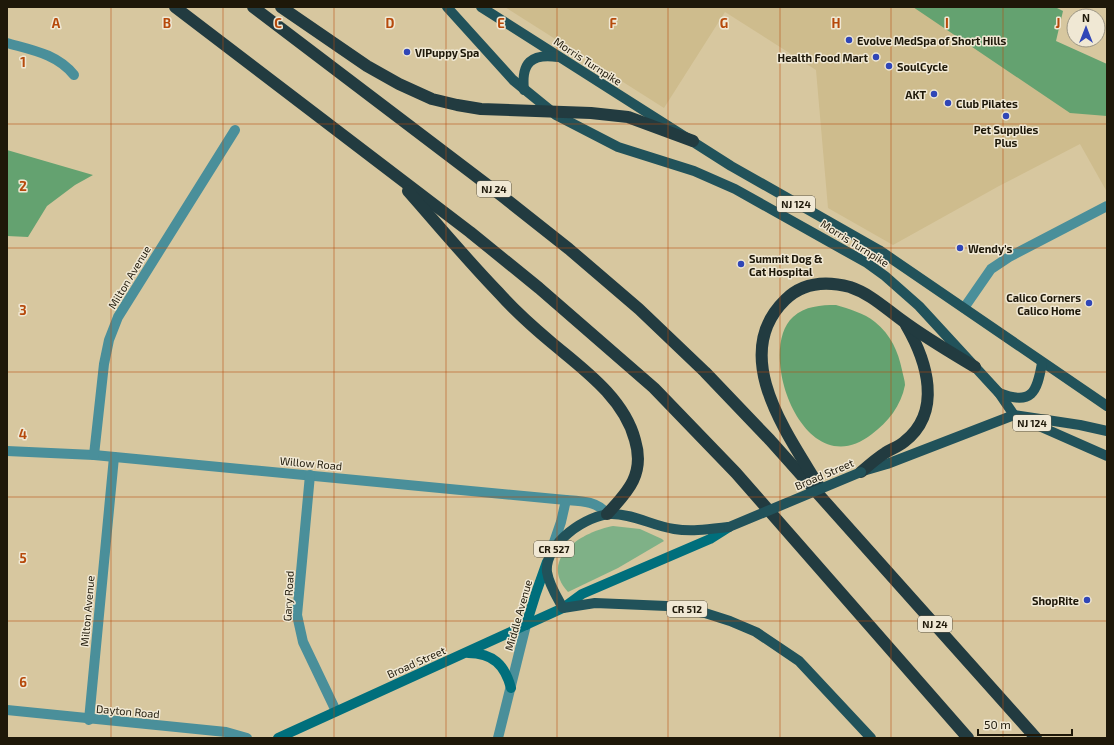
<svg xmlns="http://www.w3.org/2000/svg" width="1114" height="745" font-family="'Exo 2',sans-serif">
<style>
.built{fill:#cebc8d}
.green{fill:#7fb187}
.forest{fill:#64a270}
.lines{fill:none;stroke-linecap:round;stroke-linejoin:round}
.street{stroke:#4a8f9a;stroke-width:10}
.secondary{stroke:#006f7c;stroke-width:10}
.primary{stroke:#21525a;stroke-width:10}
.highway{stroke:#223b40;stroke-width:12}
.primary-bridge{stroke:#21525a;stroke-width:10}
.grid{fill:none;stroke:#b6490b;stroke-width:1;stroke-opacity:0.55}
.poi-dot{fill:#3046b7;stroke:#f0e8d4;stroke-width:1.5}
.labels{text-anchor:middle;dominant-baseline:central;stroke-width:3;stroke-linejoin:round;paint-order:stroke}
.shield{fill:#f0e8d4;stroke:#5d5646;stroke-width:1}
.shield-label{font-size:10px;font-weight:bold;fill:#1e1809}
.poi-label{font-size:11px;font-weight:bold;fill:#1e1809;stroke:#f0e8d4;text-anchor:start}
.street-label{font-size:11px;fill:#1e1809;stroke:#f0e8d4}
.grid-label{font-size:13px;text-anchor:middle;font-weight:bold;fill:#b6490b;stroke:#f0e8d4;stroke-width:3;stroke-linejoin:round;paint-order:stroke}
</style>
<rect width="100%" height="100%" fill="#d7c79f"/>
<polygon class="built" points="505,7 984,7 1107,72 1107,192 1080,144 999,186 893,245 828,208 816,70 725,12 664,108"/>
<path class="green" d="M 613,526 L 640,529 L 662,539 L 664,541 L 618,568 L 568,592 C 537,558 584,531 613,526 Z"/>
<g class="forest">
<polygon points="913,7 1055,7 1063,11 1056,41 1107,64 1107,116 1070,113"/>
<polygon points="7,150 93,175 75,185 47,206 28,237 7,236"/>
<path d="M 836,305 C 849,309 864,313 875,322 C 891,335 898,351 902,370 C 903,375 905,381 905,385 C 901,406 888,422 872,434 C 804,488 755,351 793,317 C 805,306 821,305 836,305 Z"/>
</g>
<g class="lines">
<g class="street">
<path d="M 7,43 C 32,50 57,54 74,75"/>
<polyline points="964,308 991,269 1009,257 1107,206"/>
<path d="M 7,451 L 94,455 L 566,500 C 581,501 597,501 607,514"/>
<polyline points="94,455 104,364 109,340 118,317 235,130"/>
<polyline points="310,475 297,615 303,642 336,711"/>
<polyline points="551,551 561,522 566,500"/>
<polyline points="7,710 226,732 247,738"/>
<polyline points="89,720 114,457"/>
<polyline points="498,738 526,625"/>
</g>
<g class="secondary">
<polyline points="526,625 536,593 547,562"/>
<path d="M 468,653 C 493,653 505,665 511,688"/>
<polyline points="278,738 563,608 582,594 710,539 729,527"/>
</g>
<g class="primary">
<polyline points="447,7 513,80 556,115 618,147 694,171 735,189 867,263 885,276 919,306 999,393 1014,415 1107,456"/>
<polyline points="481,7 731,166 879,250 1107,406"/>
<path d="M 524,90 C 521,63 531,53 558,57"/>
<path d="M 999,393 C 1032,406 1037,392 1042,363"/>
<polyline points="863,471 887,464 1014,415 1080,425 1107,431"/>
<path d="M 729,527 C 711,529 692,532 674,529 C 653,526 634,514 612,514 C 587,514 544,544 547,572 C 549,585 557,597 563,608 L 595,603 L 667,606 L 705,613 L 730,621 L 756,632 L 799,661 L 871,738"/>
</g>
<g class="highway">
<polyline points="175,7 470,232 539,288 654,388 736,473 968,738"/>
<polyline points="253,7 502,196 569,249 639,309 705,372 770,440 1036,738"/>
<polyline points="281,7 367,66 399,84 432,99 457,105 481,109 591,113 628,117 693,141"/>
<path d="M 408,191 C 438,225 467,260 499,293 C 515,311 533,327 552,343 C 583,369 624,398 635,440 C 645,473 629,491 607,514"/>
<path d="M 861,472 C 869,465 877,458 885,453 C 891,449 898,447 904,442 C 943,412 927,361 906,325"/>
<path d="M 820,488 C 789,436 728,356 785,300 C 803,282 827,281 850,287 C 871,294 886,309 903,321 C 926,338 950,352 975,367"/>
</g>
<polyline class="primary-bridge" points="729,527 861,472"/>
</g>
<path class="grid" d="M 111,7 L 111,738M 223,7 L 223,738M 334,7 L 334,738M 446,7 L 446,738M 557,7 L 557,738M 668,7 L 668,738M 780,7 L 780,738M 891,7 L 891,738M 1003,7 L 1003,738M 7,124 L 1107,124M 7,248 L 1107,248M 7,372 L 1107,372M 7,497 L 1107,497M 7,621 L 1107,621"/>
<g class="poi-dot">
<circle cx="849" cy="40" r="4"/>
<circle cx="407" cy="52" r="4"/>
<circle cx="876" cy="57" r="4"/>
<circle cx="889" cy="66" r="4"/>
<circle cx="934" cy="94" r="4"/>
<circle cx="948" cy="103" r="4"/>
<circle cx="1006" cy="116" r="4"/>
<circle cx="960" cy="248" r="4"/>
<circle cx="741" cy="264" r="4"/>
<circle cx="1089" cy="303" r="4"/>
<circle cx="1087" cy="600" r="4"/>
</g>
<g class="labels">
<g class="shield">
<rect x="477" y="181" width="34" height="16" rx="3"/>
<rect x="777" y="196" width="38" height="16" rx="3"/>
<rect x="1013" y="415" width="38" height="16" rx="3"/>
<rect x="534" y="541" width="40" height="16" rx="3"/>
<rect x="667" y="601" width="40" height="16" rx="3"/>
<rect x="918" y="616" width="34" height="16" rx="3"/>
</g>
<g class="shield-label">
<text x="494" y="189">NJ 24</text>
<text x="796" y="204">NJ 124</text>
<text x="1032" y="423">NJ 124</text>
<text x="554" y="549">CR 527</text>
<text x="687" y="609">CR 512</text>
<text x="935" y="624">NJ 24</text>
</g>
<g class="poi-label">
<text x="857" y="40">Evolve MedSpa of Short Hills</text>
<text x="415" y="52">VIPuppy Spa</text>
<text x="868" y="57" text-anchor="end">Health Food Mart</text>
<text x="897" y="66">SoulCycle</text>
<text x="926" y="94" text-anchor="end">AKT</text>
<text x="956" y="103">Club Pilates</text>
<text x="1006" y="129" text-anchor="middle">Pet Supplies<tspan x="1006" dy="13">Plus</tspan></text>
<text x="968" y="248">Wendy's</text>
<text x="749" y="258">Summit Dog &amp;<tspan x="749" dy="13">Cat Hospital</tspan></text>
<text x="1081" y="297" text-anchor="end">Calico Corners<tspan x="1081" dy="13">Calico Home</tspan></text>
<text x="1079" y="600" text-anchor="end">ShopRite</text>
</g>
<g class="street-label">
<text transform="translate(588 61) rotate(33)">Morris Turnpike</text>
<text transform="translate(855 243) rotate(32)">Morris Turnpike</text>
<text transform="translate(129 277) rotate(-59)">Milton Avenue</text>
<text transform="translate(311 463) rotate(5)">Willow Road</text>
<text transform="translate(824 474) rotate(-23)">Broad Street</text>
<text transform="translate(288 596) rotate(-87)">Gary Road</text>
<text transform="translate(87 611) rotate(-85)">Milton Avenue</text>
<text transform="translate(518 615) rotate(-74)">Middle Avenue</text>
<text transform="translate(416 662) rotate(-24)">Broad Street</text>
<text transform="translate(128 711) rotate(5)">Dayton Road</text>
</g>
</g>
<g class="grid-label">
<text x="56" y="28">A</text>
<text x="167" y="28">B</text>
<text x="278" y="28">C</text>
<text x="390" y="28">D</text>
<text x="501" y="28">E</text>
<text x="613" y="28">F</text>
<text x="724" y="28">G</text>
<text x="836" y="28">H</text>
<text x="947" y="28">I</text>
<text x="1058" y="28">J</text>
<text x="23" y="67">1</text>
<text x="23" y="191">2</text>
<text x="23" y="315">3</text>
<text x="23" y="439">4</text>
<text x="23" y="563">5</text>
<text x="23" y="687">6</text>
</g>
<rect width="1114" height="745" fill="none" stroke="#1e1809" stroke-width="16"/>
<g transform="translate(1086 28)"><circle r="19" fill="#f0e8d4" stroke="#9c9583"/>
<path d="M0-3L7 15L0 10L-7 15Z" fill="#3046b7"/>
<text y="-6" font-size="11" font-weight="bold" text-anchor="middle" fill="#1e1809">N</text>
</g>
<path d="M978 729v6h94v-6" fill="none" stroke="#1e1809" stroke-width="2"/>
<text x="984" y="729" font-size="12" fill="#1e1809" stroke="#f0e8d4" stroke-width="3" paint-order="stroke">50 m</text>
</svg>
